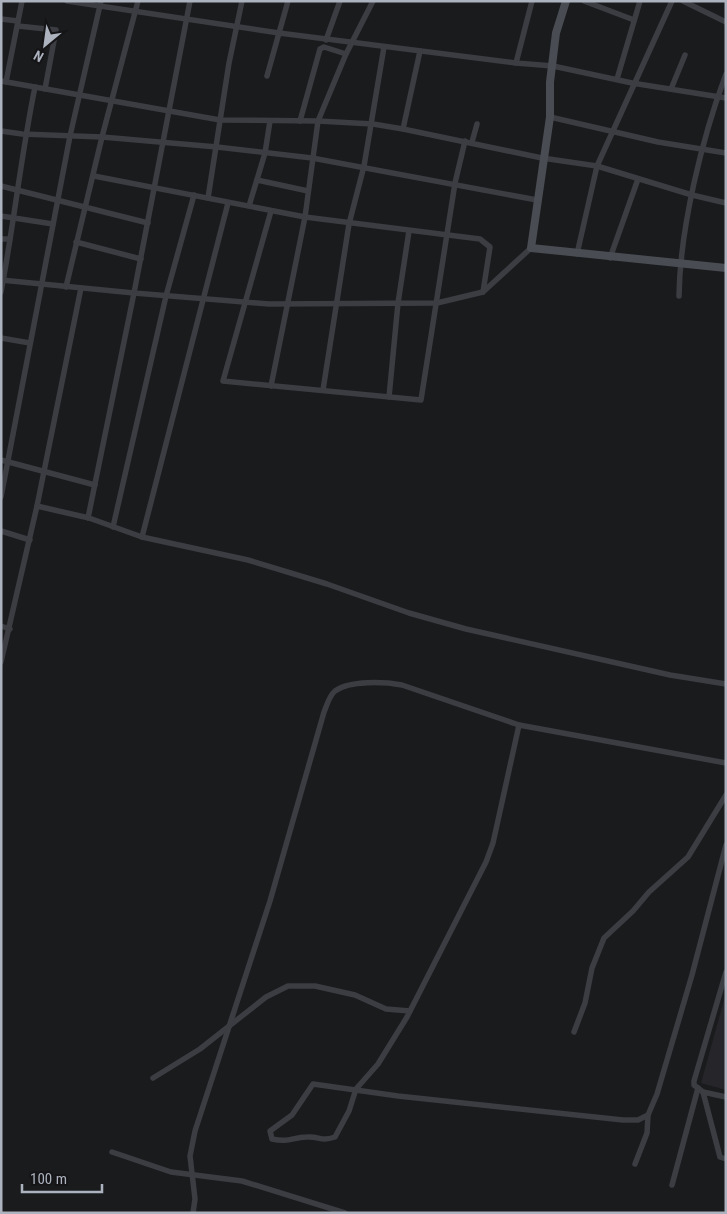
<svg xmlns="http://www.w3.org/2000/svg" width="727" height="1214" font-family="'Roboto Condensed',sans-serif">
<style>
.built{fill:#26262a}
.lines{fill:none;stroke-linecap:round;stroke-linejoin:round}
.street{stroke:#3b3d43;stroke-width:5.5}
.secondary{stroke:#494c53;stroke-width:8}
</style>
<rect width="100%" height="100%" fill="#1a1b1d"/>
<polygon class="built" points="726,993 726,1090 701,1083"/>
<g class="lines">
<g class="street">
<polyline points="67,1 279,33 288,1"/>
<polyline points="190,1 134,293 269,304 437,303 483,292 531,248"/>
<polyline points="532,1 516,63 553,66 632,83 726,98"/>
<polyline points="584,1 634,20"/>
<polyline points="683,1 726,22"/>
<polyline points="1,19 18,21"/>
<polyline points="18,26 56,30 45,89"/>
<polyline points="326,40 340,1"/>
<polyline points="267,76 279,33 516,63"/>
<polyline points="617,79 640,1"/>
<polyline points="1,81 220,120 318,121 373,124 403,129 542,158 597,166 692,195 726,203"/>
<polyline points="6,82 22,1"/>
<polyline points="671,89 685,55"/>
<polyline points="550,117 658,142 726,153"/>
<polyline points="300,121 320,49 324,47 346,54"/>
<polyline points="403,129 420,51"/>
<polyline points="1,131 22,134 102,137 217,147 312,158 537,200"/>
<polyline points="472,142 477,124"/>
<polyline points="94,176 305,217 480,239 490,247 483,292"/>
<polyline points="257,180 308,191"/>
<polyline points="1,186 148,223"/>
<polyline points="208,198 229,63 242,1"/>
<polyline points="249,206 265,153 270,121"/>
<polyline points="271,211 223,381 421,400 455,183 465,141"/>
<polyline points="1,216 53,224"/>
<polyline points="1,239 10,239"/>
<polyline points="76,242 141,259"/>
<polyline points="577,254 597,166 672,1"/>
<polyline points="610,258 638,179"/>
<polyline points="1,280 134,293 88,518"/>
<polyline points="66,287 102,137 138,1"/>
<path d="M 1,292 C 14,224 21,155 35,87"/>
<path d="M 679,296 C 680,228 702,138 726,74"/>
<polyline points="1,338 30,343"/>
<polyline points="271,386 305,217 318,121 346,54 373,1"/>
<polyline points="323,390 349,224 364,166 384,47"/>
<polyline points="389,397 398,303 409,231"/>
<polyline points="1,460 95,485"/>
<polyline points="1,497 70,136 101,1"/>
<polyline points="37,506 81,288"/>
<polyline points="113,527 166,296 194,195"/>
<polyline points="1,531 30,540"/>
<polyline points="142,537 228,203"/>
<polyline points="1,626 10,629"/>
<polyline points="1,662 37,506 89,518 142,537 248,560 327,584 409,613 466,629 670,675 726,684"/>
<path d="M 519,725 L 493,843 L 486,862 L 407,1017 L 378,1064 L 356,1089 L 349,1111 L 335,1137 C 320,1142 320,1136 307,1137 C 292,1137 290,1143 272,1139 L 270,1131 L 292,1115 L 313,1084 L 398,1096 L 623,1120 L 638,1120 L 648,1115 L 657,1094 L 692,975 L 726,845"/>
<polyline points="574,1032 585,1003 592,968 604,938 633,911 649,892 688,857 726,795"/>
<polyline points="153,1078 200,1049 266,997 288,986 315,986 355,995 386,1009 410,1011"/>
<polyline points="703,1092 694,1085 694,1081 726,972"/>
<polyline points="726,1097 703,1092 720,1157 726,1159"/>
<polyline points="112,1152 171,1172 242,1181 345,1213"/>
<polyline points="635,1164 647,1133 648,1115"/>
<polyline points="672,1185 698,1088"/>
<path d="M 193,1213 L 195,1199 L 190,1156 L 195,1131 L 270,901 L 324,712 C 327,705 329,696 335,691 C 350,680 385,682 402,685 L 519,725 L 726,763"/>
</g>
<polyline class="secondary" points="566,1 556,33 550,82 550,117 531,248 726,268"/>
</g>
<rect width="727" height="1214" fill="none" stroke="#acb3be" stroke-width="5"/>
<g transform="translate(45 45) rotate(209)" stroke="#151518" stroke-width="4" paint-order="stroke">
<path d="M0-4L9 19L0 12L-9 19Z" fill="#acb3be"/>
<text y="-8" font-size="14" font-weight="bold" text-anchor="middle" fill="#acb3be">N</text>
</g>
<path d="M22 1184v8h80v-8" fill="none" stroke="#acb3be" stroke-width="2.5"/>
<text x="30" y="1184" font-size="15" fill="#acb3be" stroke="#151518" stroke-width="4" paint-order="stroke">100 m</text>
</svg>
